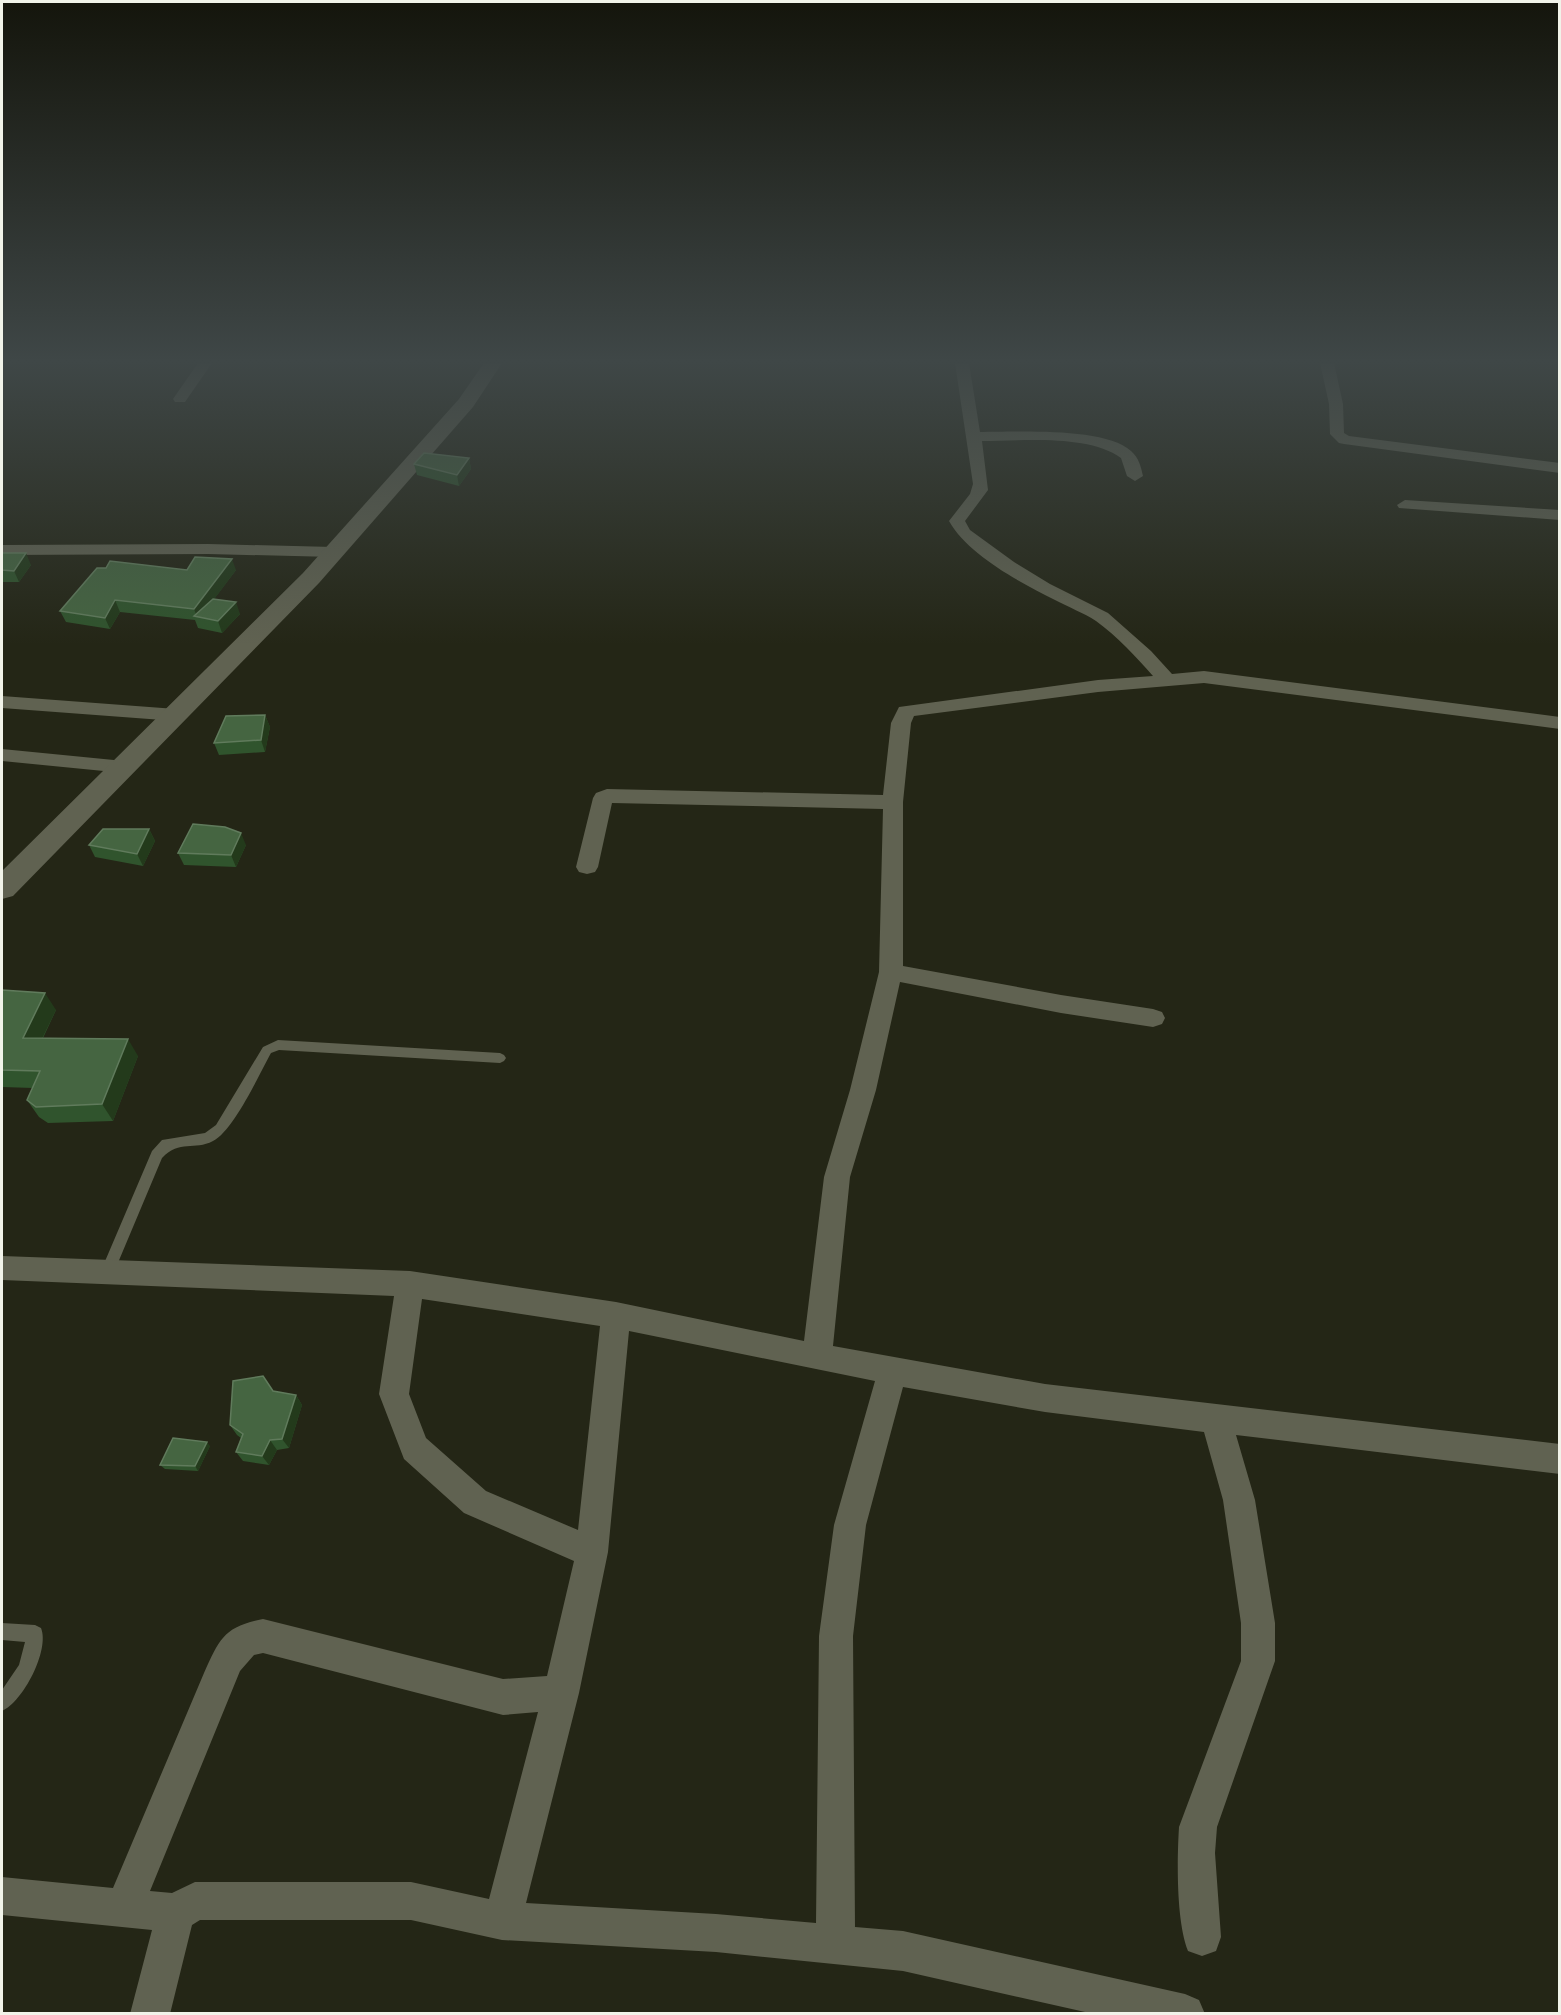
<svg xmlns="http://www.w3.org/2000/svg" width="1561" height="2015" font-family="Barlow,sans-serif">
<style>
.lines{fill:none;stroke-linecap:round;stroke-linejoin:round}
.lane{fill:#606251;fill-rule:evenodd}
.street{fill:#606251;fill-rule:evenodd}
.secondary{fill:#606251;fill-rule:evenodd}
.wall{fill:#30542d}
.shaded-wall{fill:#233a1b}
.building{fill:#456541;stroke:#607b5c;stroke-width:1.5}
</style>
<rect width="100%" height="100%" fill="#242616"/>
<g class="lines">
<g class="lane">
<path d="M 278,1040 L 500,1053 L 504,1055 L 506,1058 L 504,1061 L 500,1063 L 279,1050 L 271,1053 C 259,1075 233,1131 213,1141 C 194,1151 180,1139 162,1158 L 112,1277 L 107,1279 L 102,1277 L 100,1273 L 152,1151 L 162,1140 L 205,1133 L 216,1125 L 263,1047 Z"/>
<path d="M 2,1623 L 35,1625 L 41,1628 C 50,1650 23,1702 2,1711 L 2,1690 L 19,1665 L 25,1642 L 2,1640 Z"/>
</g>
<g class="street">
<polygon points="198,363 212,363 185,402 175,402 173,399"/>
<path d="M 955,363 L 969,363 L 980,432 C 1016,432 1105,427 1131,451 C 1139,458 1141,467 1143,476 L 1135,481 L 1127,476 L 1121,458 C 1088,434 1021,441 982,441 L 988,490 L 965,521 L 970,530 L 1014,562 L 1050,584 L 1108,613 L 1151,651 L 1172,674 L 1204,671 L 1560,717 L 1560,729 L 1204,683 L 1098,692 L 914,716 L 911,723 L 903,802 L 903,966 L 1061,995 L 1153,1009 L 1162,1012 L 1165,1018 L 1162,1024 L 1153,1027 L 1061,1013 L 900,982 L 876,1090 L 850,1177 L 833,1346 L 1045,1384 L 1560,1444 L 1560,1474 L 1236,1435 L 1255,1500 L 1275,1623 L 1275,1661 L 1217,1827 L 1215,1853 L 1221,1937 L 1216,1951 L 1202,1956 L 1188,1951 C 1176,1920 1177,1860 1179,1827 L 1241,1661 L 1241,1623 L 1223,1500 L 1204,1432 L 1045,1412 L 903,1387 L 866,1525 L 853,1636 L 855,1927 L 903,1931 L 1185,1994 L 1199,2000 L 1205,2014 L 1094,2014 L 903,1971 L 716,1952 L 502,1940 L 411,1920 L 200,1920 L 192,1925 L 170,2014 L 130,2014 L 152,1930 L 2,1915 L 2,1877 L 113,1888 L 204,1673 C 220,1638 224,1627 263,1619 L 503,1679 L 547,1676 L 574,1561 L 464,1513 L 404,1459 L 379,1394 L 394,1296 L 2,1280 L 2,1256 L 410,1271 L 616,1302 L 804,1341 L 824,1177 L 850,1090 L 879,972 L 883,809 L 612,803 L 598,867 L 595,872 L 587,874 L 579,872 L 576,867 L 593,798 L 596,793 L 607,789 L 883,795 L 891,723 L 899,707 L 1098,680 L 1153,676 C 1136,657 1117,636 1096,621 C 1084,613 1068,607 1055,600 C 1021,583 968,555 949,521 L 970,494 L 973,484 ZM 422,1299 L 600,1326 L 578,1530 L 486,1491 L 426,1438 L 409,1394 ZM 629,1331 L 875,1381 L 834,1525 L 819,1636 L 816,1923 L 716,1914 L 526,1903 L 579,1693 L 608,1552 ZM 263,1653 L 503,1715 L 538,1712 L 489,1899 L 411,1882 L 195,1882 L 172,1893 L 150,1891 L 240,1671 L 254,1655 Z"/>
<polygon points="1320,363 1334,363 1343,404 1344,433 1349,436 1560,463 1560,473 1344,444 1339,443 1330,434 1329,404"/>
<polygon points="1405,500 1560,510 1560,520 1399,508 1397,505"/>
<polygon points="208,544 334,547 342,552 334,557 208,554 2,555 2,545"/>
<polygon points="2,696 176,709 183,711 186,715 183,719 176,721 2,708"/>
<polygon points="2,749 124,761 131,762 134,767 131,772 124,773 2,761"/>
</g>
<polygon class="secondary" points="484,363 502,363 473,407 319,583 13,896 2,899 2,871 303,573 459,399"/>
</g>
<g class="wall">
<polygon points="469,458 471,469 459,486 417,475 414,464"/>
<polygon points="2,553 31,565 19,582 2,582"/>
<polygon points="187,570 236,570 214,599 240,614 222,633 198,628 195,620 120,612 110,629 66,622 60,611"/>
<polygon points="265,715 270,727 265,752 219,755 214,743"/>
<polygon points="149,829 155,841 143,866 95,857 89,845"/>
<polygon points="246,845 236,867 184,865 178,853"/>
<polygon points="2,990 56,1010 43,1038 138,1056 113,1121 48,1123 39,1117 27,1100 33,1088 2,1087"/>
<polygon points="273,1391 296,1395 302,1405 289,1448 277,1450 269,1465 243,1461 236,1452 241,1438 237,1435 230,1425"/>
<polygon points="210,1446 198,1471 165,1469 160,1465"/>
</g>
<g class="shaded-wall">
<polygon points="469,458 471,469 459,486 457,475"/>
<polygon points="26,553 31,565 19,582 14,571"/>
<polygon points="232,559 236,570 201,617 197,617 194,609"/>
<polygon points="115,600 120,612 110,629 105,618"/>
<polygon points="236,602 240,614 222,633 218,621"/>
<polygon points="265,715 270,727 265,752 261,740"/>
<polygon points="149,829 155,841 143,866 137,854"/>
<polygon points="241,833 246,845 236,867 231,855"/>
<polygon points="45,993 56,1010 34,1055 23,1038"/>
<polygon points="128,1039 138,1056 113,1121 102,1104"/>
<polygon points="296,1395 302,1405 289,1448 282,1439"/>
<polygon points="270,1440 277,1450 269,1465 262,1456"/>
<polygon points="207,1442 210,1446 198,1471 195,1466"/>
</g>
<g class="building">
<polygon points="424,453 469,458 457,475 414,464"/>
<polygon points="2,553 26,553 14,571 2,570"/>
<polygon points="195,557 232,559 194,609 115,600 105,618 60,611 97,568 106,568 110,561 187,570"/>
<polygon points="213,599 236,602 218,621 194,616"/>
<polygon points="265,715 261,740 214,743 226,716"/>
<polygon points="193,824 225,827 241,833 231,855 178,853"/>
<polygon points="103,829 149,829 137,854 89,845"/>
<polygon points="2,990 45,993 23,1038 128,1039 102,1104 36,1107 27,1100 40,1071 2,1070"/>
<polygon points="263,1376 273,1391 296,1395 282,1439 270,1440 262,1456 236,1452 243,1434 230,1425 233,1381"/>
<polygon points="173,1438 207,1442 195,1466 160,1465"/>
</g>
<linearGradient id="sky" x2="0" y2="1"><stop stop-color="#14150c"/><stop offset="0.56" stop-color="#3f4747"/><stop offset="1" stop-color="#3f4747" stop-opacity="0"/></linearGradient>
<rect width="1561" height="645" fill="url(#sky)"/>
<rect width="1561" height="2015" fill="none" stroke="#f1f3e9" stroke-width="6"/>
</svg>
